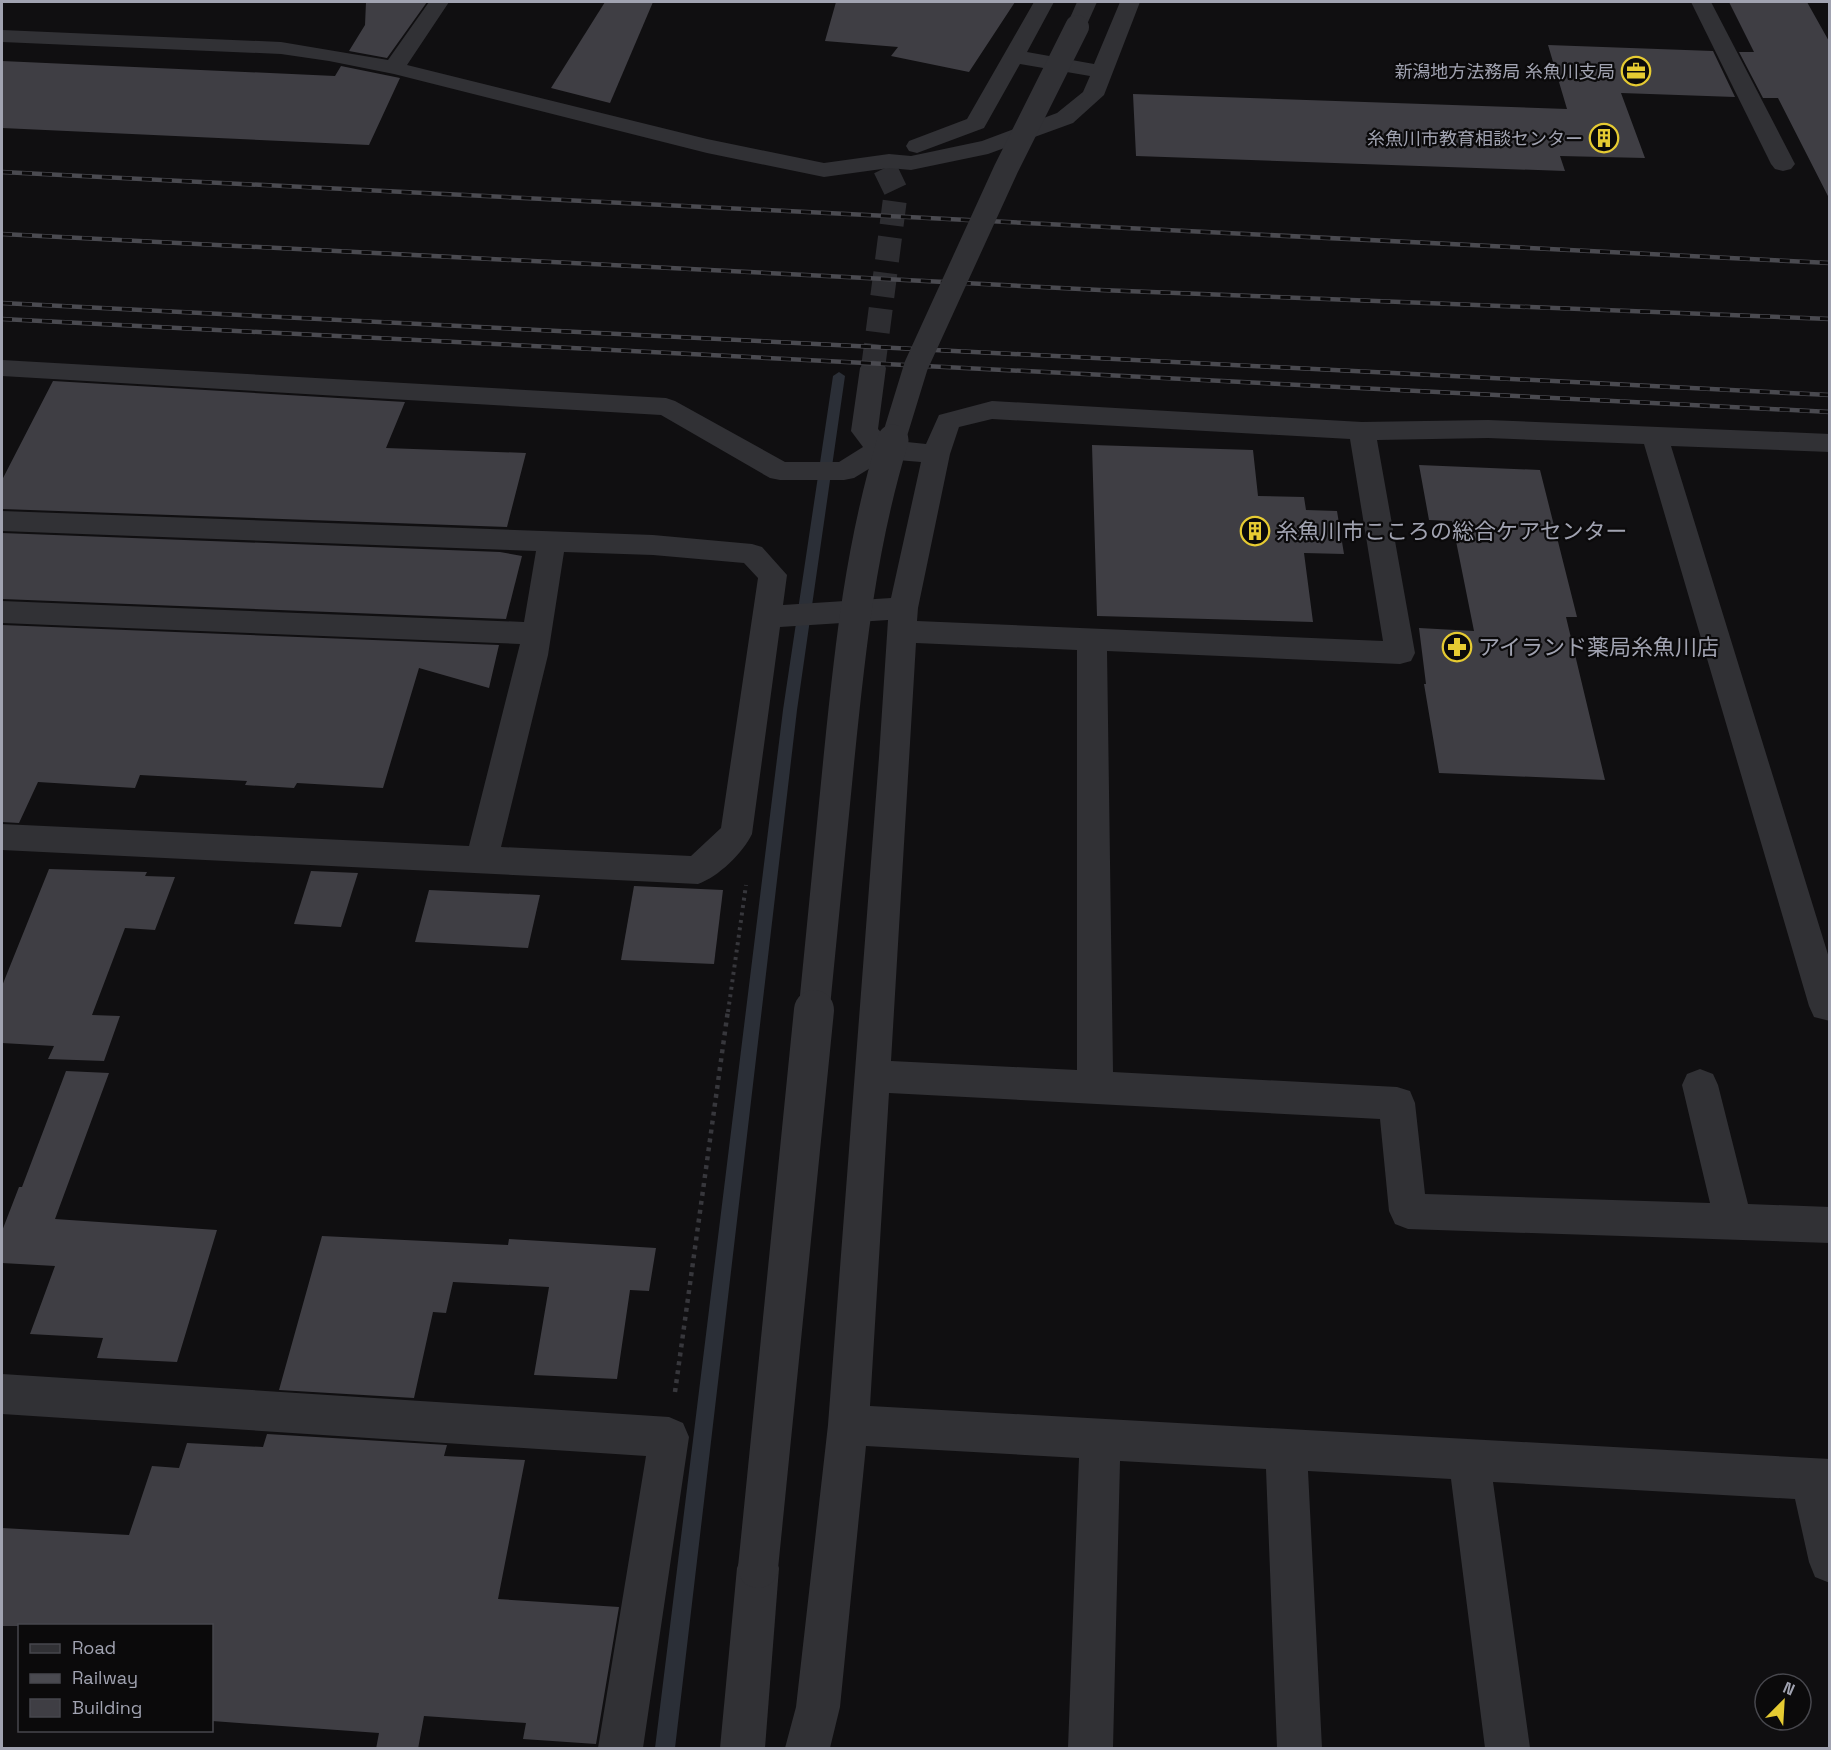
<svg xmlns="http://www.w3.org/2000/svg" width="1831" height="1750" font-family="'Space Grotesk','Noto Sans JP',sans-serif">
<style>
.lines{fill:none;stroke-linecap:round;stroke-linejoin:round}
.stream{fill:#2b2f37;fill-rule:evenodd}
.building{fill:#3f3e44}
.minor-tunnel{stroke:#2d2d31;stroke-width:24;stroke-dasharray:24 12;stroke-linecap:butt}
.path-far1{stroke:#37373c;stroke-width:4;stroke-dasharray:3 4.5;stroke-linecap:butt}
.path{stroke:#37373c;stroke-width:4.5;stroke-dasharray:4 5;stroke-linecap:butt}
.minor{fill:#313135;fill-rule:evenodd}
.rail-casing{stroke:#4a4a50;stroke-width:4.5}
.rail{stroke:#0b0a0b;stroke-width:3;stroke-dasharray:10;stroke-linecap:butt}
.minor-bridge-far2{stroke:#313135;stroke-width:24}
.minor-bridge-far1{stroke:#313135;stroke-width:31}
.minor-bridge{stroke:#313135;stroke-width:40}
.labels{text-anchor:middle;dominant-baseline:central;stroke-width:4.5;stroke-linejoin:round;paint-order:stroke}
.far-poi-label{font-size:18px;fill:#a1a3b1;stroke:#0b0a0b;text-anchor:end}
.poi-label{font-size:22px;fill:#a1a3b1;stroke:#0b0a0b;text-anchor:start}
</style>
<rect width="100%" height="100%" fill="#100f11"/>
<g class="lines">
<polygon class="stream" points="839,372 845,376 797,710 675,1748 655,1748 783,710 833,376"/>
</g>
<g class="building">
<polygon points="366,2 427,2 387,58 349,51 365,25"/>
<polygon points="605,2 653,2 610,103 551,88"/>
<polygon points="836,2 1015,2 969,72 891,56 898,47 825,41"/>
<polygon points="1729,2 1807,2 1830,43 1830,200 1778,98 1763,98 1739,52 1754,52"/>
<polygon points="1548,45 1713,51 1735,97 1621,93 1645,158 1560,156 1565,171 1136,156 1133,94 1567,109"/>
<polygon points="2,61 335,76 341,66 400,78 369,145 2,128"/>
<polygon points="53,381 405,402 386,448 526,453 507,527 2,509 2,480"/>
<polygon points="1092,445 1253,450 1258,496 1304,497 1306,510 1337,511 1344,554 1304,553 1313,622 1097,616"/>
<polygon points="1419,465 1540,470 1577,617 1566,617 1605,780 1439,773 1424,684 1426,684 1419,628 1474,631 1452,521 1429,520"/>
<polygon points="2,533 500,552 522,556 506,619 2,599"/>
<polygon points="2,625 499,645 489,688 419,668 383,788 297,783 294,788 245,785 247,781 140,775 135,788 38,782 19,823 2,822"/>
<polygon points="49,869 147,872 145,876 175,877 155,930 125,928 92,1015 120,1016 104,1061 48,1059 54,1046 2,1043 2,986"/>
<polygon points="311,871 358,873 341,927 294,924"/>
<polygon points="634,886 723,890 714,964 621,960"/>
<polygon points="429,890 540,895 528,948 415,942"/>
<polygon points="66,1071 109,1073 55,1219 217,1230 177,1362 97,1358 103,1338 30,1334 55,1266 2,1263 2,1231 19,1187 22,1187"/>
<polygon points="322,1236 508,1245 509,1239 656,1248 649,1291 630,1290 617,1379 534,1375 549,1287 453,1282 446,1313 433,1312 414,1398 279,1390"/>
<polygon points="267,1434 447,1445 444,1456 525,1460 498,1599 619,1607 596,1744 523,1739 526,1723 424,1716 418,1749 376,1749 379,1733 212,1721 212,1626 2,1626 2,1528 129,1535 152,1466 179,1468 187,1443 263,1447"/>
</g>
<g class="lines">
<polyline class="minor-tunnel" points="873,368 896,191 882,162"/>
<polyline class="path-far1" points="728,1012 746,885"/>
<polyline class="path" points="675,1392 728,1010"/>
<g class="minor">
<polygon points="429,2 449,2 407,65 707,139 824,163 889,154 911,156 982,141 1057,113 1083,92 1090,76 1020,64 984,128 917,153 909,151 906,146 909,141 967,119 1034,2 1054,2 1027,52 1094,64 1120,2 1140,2 1104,95 1073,123 988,154 911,170 889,168 824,177 707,153 394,74 329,61 281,54 2,42 2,30 281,42 388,60"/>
<polygon points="1077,2 1097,2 1084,31 1077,33 1070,31 1066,27"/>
<polygon points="1691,2 1711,2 1795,164 1791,169 1783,171 1775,169 1771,164"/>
<path d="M 2,360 L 666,398 L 675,401 L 785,462 L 839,462 L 863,447 L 851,431 L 860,368 L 864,362 L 873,360 L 882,362 L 886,368 L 878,429 L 888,440 L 926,444 L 939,415 L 992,401 L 1362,422 L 1488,420 L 1830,434 L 1830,452 L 1671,446 L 1830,961 L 1830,1021 L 1814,1017 L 1809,1006 L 1644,444 L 1488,438 L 1377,440 L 1415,653 L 1411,661 L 1400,664 L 1107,651 L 1113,1072 L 1397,1087 L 1410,1091 L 1415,1103 L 1425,1194 L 1710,1203 L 1682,1085 L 1687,1074 L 1700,1069 L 1713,1074 L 1718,1085 L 1748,1204 L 1830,1207 L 1830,1243 L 1408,1229 L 1395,1224 L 1389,1211 L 1380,1119 L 889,1093 L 870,1406 L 1830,1459 L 1830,1583 L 1815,1577 L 1809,1562 L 1795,1499 L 1493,1482 L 1530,1748 L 1485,1748 L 1451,1479 L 1308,1471 L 1322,1748 L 1277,1748 L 1266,1469 L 1120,1461 L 1113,1748 L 1068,1748 L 1079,1458 L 866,1446 L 840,1707 L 830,1748 L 785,1748 L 796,1707 L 828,1425 L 879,757 L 888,620 L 780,627 L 752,834 C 743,853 718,877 698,884 L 2,850 L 2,824 L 469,846 L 520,644 L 2,623 L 2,601 L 524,622 L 536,551 L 2,531 L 2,511 L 653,535 L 752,544 L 762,547 L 787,575 L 783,605 L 891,598 L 921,462 L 885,459 L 854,478 L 844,480 L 780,480 L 770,478 L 661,415 L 2,376 ZM 992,419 L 1350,439 L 1383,641 L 917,621 L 918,608 L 950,454 L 959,427 ZM 564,552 L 653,555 L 744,563 L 758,578 L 721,828 L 691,856 L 501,847 L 548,655 ZM 916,643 L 1077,650 L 1077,1070 L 891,1061 Z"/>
<polygon points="2,1374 669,1417 683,1423 689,1437 643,1748 598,1748 646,1456 2,1414"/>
<polygon points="758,1547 773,1553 779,1568 765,1748 720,1748 737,1568 743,1553"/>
</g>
<g class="rail-casing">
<g id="rail">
<polyline points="2,172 1830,263"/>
<polyline points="2,234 1100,290 1830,319"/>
<polyline points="2,303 1830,395"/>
<polyline points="2,319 1830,412"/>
</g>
</g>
<use href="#rail" class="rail"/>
<polyline class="minor-bridge-far2" points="893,441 916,366 1006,169 1077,27"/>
<path class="minor-bridge-far1" d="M 814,1012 C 822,927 831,842 839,758 C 850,648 861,545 893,440"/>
<polyline class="minor-bridge" points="758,1568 814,1010"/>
</g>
<defs>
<g id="office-ring" transform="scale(1.5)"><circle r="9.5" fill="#0b0a0b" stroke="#e6cb32" stroke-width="1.5"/><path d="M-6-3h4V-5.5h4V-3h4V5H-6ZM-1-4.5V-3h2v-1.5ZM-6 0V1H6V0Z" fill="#e6cb32"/></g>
<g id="building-ring" transform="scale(1.5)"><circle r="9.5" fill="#0b0a0b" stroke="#e6cb32" stroke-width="1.5"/><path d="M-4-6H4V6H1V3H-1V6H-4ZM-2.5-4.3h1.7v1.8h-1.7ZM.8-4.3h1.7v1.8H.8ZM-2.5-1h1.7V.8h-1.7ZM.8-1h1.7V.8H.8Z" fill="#e6cb32"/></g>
<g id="pharmacy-ring" transform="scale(1.5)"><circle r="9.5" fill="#0b0a0b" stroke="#e6cb32" stroke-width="1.5"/><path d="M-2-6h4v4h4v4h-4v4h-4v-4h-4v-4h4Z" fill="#e6cb32"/></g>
</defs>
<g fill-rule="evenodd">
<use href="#office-ring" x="1636" y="71"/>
<use href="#building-ring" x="1604" y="138"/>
<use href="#building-ring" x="1255" y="531"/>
<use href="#pharmacy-ring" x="1457" y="647"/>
</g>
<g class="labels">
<g class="far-poi-label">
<text x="1615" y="71">新潟地方法務局 糸魚川支局</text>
<text x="1583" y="138">糸魚川市教育相談センター</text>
</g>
<g class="poi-label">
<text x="1276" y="531">糸魚川市こころの総合ケアセンター</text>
<text x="1478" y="647">アイランド薬局糸魚川店</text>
</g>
</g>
<rect width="1831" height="1750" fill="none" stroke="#a1a3b1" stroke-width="6"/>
<rect x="18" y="1624" width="195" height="108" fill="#0b0a0b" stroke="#47474d" stroke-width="1.5"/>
<rect x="30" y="1644" width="30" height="9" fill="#313135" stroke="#47474d" stroke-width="1.5"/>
<text x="72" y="1654" font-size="18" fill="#a1a3b1">Road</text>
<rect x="30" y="1674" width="30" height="9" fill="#4a4a50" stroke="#47474d" stroke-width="1.5"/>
<text x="72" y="1684" font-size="18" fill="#a1a3b1">Railway</text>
<rect x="30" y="1699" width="30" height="18" fill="#3f3e44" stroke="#47474d" stroke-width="1.5"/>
<text x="72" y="1714" font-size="18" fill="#a1a3b1">Building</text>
<g transform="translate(1783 1702) rotate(24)"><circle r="28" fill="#0b0a0b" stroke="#47474d" stroke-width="1.5"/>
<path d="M0-4.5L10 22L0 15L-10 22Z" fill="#e6cb32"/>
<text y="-9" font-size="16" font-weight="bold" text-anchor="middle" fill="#a1a3b1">N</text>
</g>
</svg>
